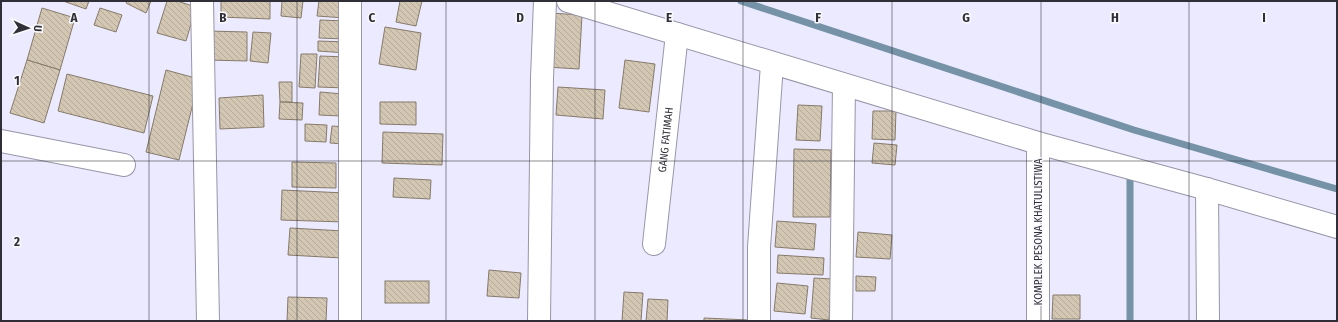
<svg xmlns="http://www.w3.org/2000/svg" width="1338" height="322" font-family="'Fira Sans Condensed',sans-serif">
<style>
.lines{fill:none;stroke-linecap:round;stroke-linejoin:round}
.stream{stroke:#7592a7;stroke-width:7}
.building{fill:url(#building-back-hatch);stroke:#867a6a}
.minor-casing{stroke:#9795a8;stroke-width:24}
.minor{stroke:#fff;stroke-width:22}
.grid{fill:none;stroke:#302f37;stroke-width:1;stroke-opacity:0.55}
.labels{text-anchor:middle;dominant-baseline:central;stroke-width:3;stroke-linejoin:round;paint-order:stroke}
.street-label{font-size:11px;fill:#302f37;stroke:#faf9fd}
.grid-label{font-size:13px;text-anchor:middle;font-weight:bold;fill:#302f37;stroke:#faf9fd;stroke-width:3;stroke-linejoin:round;paint-order:stroke}
</style>
<defs>
<pattern id="building-back-hatch" width="6" height="6" patternUnits="userSpaceOnUse"><rect width="6" height="6" fill="#d3c7b4"/><path d="M-1 5l2 2M0 0l6 6M5-1l2 2" fill="none" stroke="#b5ab9b"/></pattern>
</defs>
<rect width="100%" height="100%" fill="#eceaff"/>
<g class="lines">
<g class="stream">
<polyline points="741,1 1134,130 1337,189"/>
<polyline points="1130,180 1130,321"/>
</g>
</g>
<g class="building">
<polygon points="63,1 89,1 86,9"/>
<polygon points="127,1 151,1 146,13 126,3"/>
<polygon points="167,1 177,1 196,7 186,41 157,33"/>
<polygon points="221,1 270,1 270,19 221,17"/>
<polygon points="282,1 303,1 301,18 281,16"/>
<polygon points="319,1 346,1 345,18 317,16"/>
<polygon points="400,1 422,1 416,26 396,22"/>
<polygon points="42,8 75,18 60,70 27,60"/>
<polygon points="100,8 122,15 116,32 94,25"/>
<polygon points="549,13 582,15 579,69 546,67"/>
<polygon points="320,20 346,21 345,39 319,38"/>
<polygon points="385,27 421,33 416,70 379,64"/>
<polygon points="208,31 247,32 247,61 208,60"/>
<polygon points="253,32 271,33 268,63 250,61"/>
<polygon points="318,41 348,42 347,53 318,51"/>
<polygon points="301,54 317,54 315,88 299,87"/>
<polygon points="320,56 347,57 346,88 318,87"/>
<polygon points="27,60 60,70 44,123 10,113"/>
<polygon points="625,60 655,64 649,112 619,108"/>
<polygon points="166,70 199,79 179,160 146,152"/>
<polygon points="67,74 153,96 144,133 58,111"/>
<polygon points="279,82 292,82 292,102 280,102"/>
<polygon points="558,87 605,90 603,119 556,115"/>
<polygon points="320,92 343,94 341,116 319,115"/>
<polygon points="263,95 264,127 220,129 219,98"/>
<polygon points="280,102 303,103 302,120 279,119"/>
<polygon points="380,102 416,102 416,125 380,124"/>
<polygon points="798,105 822,106 820,141 796,140"/>
<polygon points="873,111 896,111 895,140 872,139"/>
<polygon points="305,124 327,125 326,142 305,141"/>
<polygon points="332,126 346,127 344,144 330,143"/>
<polygon points="383,132 443,134 442,165 382,163"/>
<polygon points="874,143 897,145 895,165 872,163"/>
<polygon points="794,149 831,150 830,217 793,217"/>
<polygon points="292,162 336,163 336,188 292,187"/>
<polygon points="394,178 431,180 430,199 393,197"/>
<polygon points="282,190 345,193 344,222 281,220"/>
<polygon points="777,221 816,224 814,250 775,247"/>
<polygon points="290,228 344,231 342,258 288,255"/>
<polygon points="858,232 892,235 890,259 856,257"/>
<polygon points="778,255 824,258 823,275 777,273"/>
<polygon points="489,270 521,273 519,298 487,296"/>
<polygon points="856,276 876,277 875,291 856,291"/>
<polygon points="814,278 832,279 829,320 811,318"/>
<rect x="385" y="281" width="44" height="22"/>
<polygon points="777,283 808,286 805,314 774,311"/>
<polygon points="624,292 643,293 641,321 622,321"/>
<polygon points="1053,295 1080,295 1080,319 1052,319"/>
<polygon points="288,297 327,298 326,321 287,321"/>
<polygon points="648,299 668,300 667,321 646,321"/>
<polygon points="704,318 749,320 749,321 704,321"/>
</g>
<g class="lines">
<g class="minor-casing">
<g id="minor">
<polyline points="202,1 208,321"/>
<polyline points="568,1 1038,143 1207,189 1337,227"/>
<polyline points="1,141 124,165"/>
<polyline points="1038,143 1038,321"/>
<polyline points="1207,189 1208,321"/>
<path id="s1" d="M 654,244 L 677,34"/>
<polyline points="350,321 350,1"/>
<polyline points="539,321 542,78 545,1"/>
<polyline points="759,321 759,247 772,64"/>
<polyline points="841,321 844,85"/>
</g>
</g>
<use href="#minor" class="minor"/>
</g>
<path class="grid" d="M 149,1 L 149,321M 297,1 L 297,321M 446,1 L 446,321M 595,1 L 595,321M 743,1 L 743,321M 892,1 L 892,321M 1041,1 L 1041,321M 1189,1 L 1189,321M 1,161 L 1337,161"/>
<g class="labels">
<g class="street-label">
<text stroke="none"><textPath href="#s1" startOffset="105">GANG FATIMAH</textPath></text>
<text transform="translate(1038 232) rotate(-90)">KOMPLEK PESONA KHATULISTIWA</text>
</g>
</g>
<g class="grid-label">
<text x="74" y="22">A</text>
<text x="223" y="22">B</text>
<text x="372" y="22">C</text>
<text x="520" y="22">D</text>
<text x="669" y="22">E</text>
<text x="818" y="22">F</text>
<text x="966" y="22">G</text>
<text x="1115" y="22">H</text>
<text x="1264" y="22">I</text>
<text x="17" y="85">1</text>
<text x="17" y="246">2</text>
</g>
<rect width="1338" height="322" fill="none" stroke="#302f37" stroke-width="4"/>
<g transform="translate(28 28) rotate(93)" stroke="#faf9fd" stroke-width="3" paint-order="stroke">
<path d="M0-3L7 15L0 10L-7 15Z" fill="#302f37"/>
<text y="-6" font-size="11" font-weight="bold" text-anchor="middle" fill="#302f37">U</text>
</g>
</svg>
